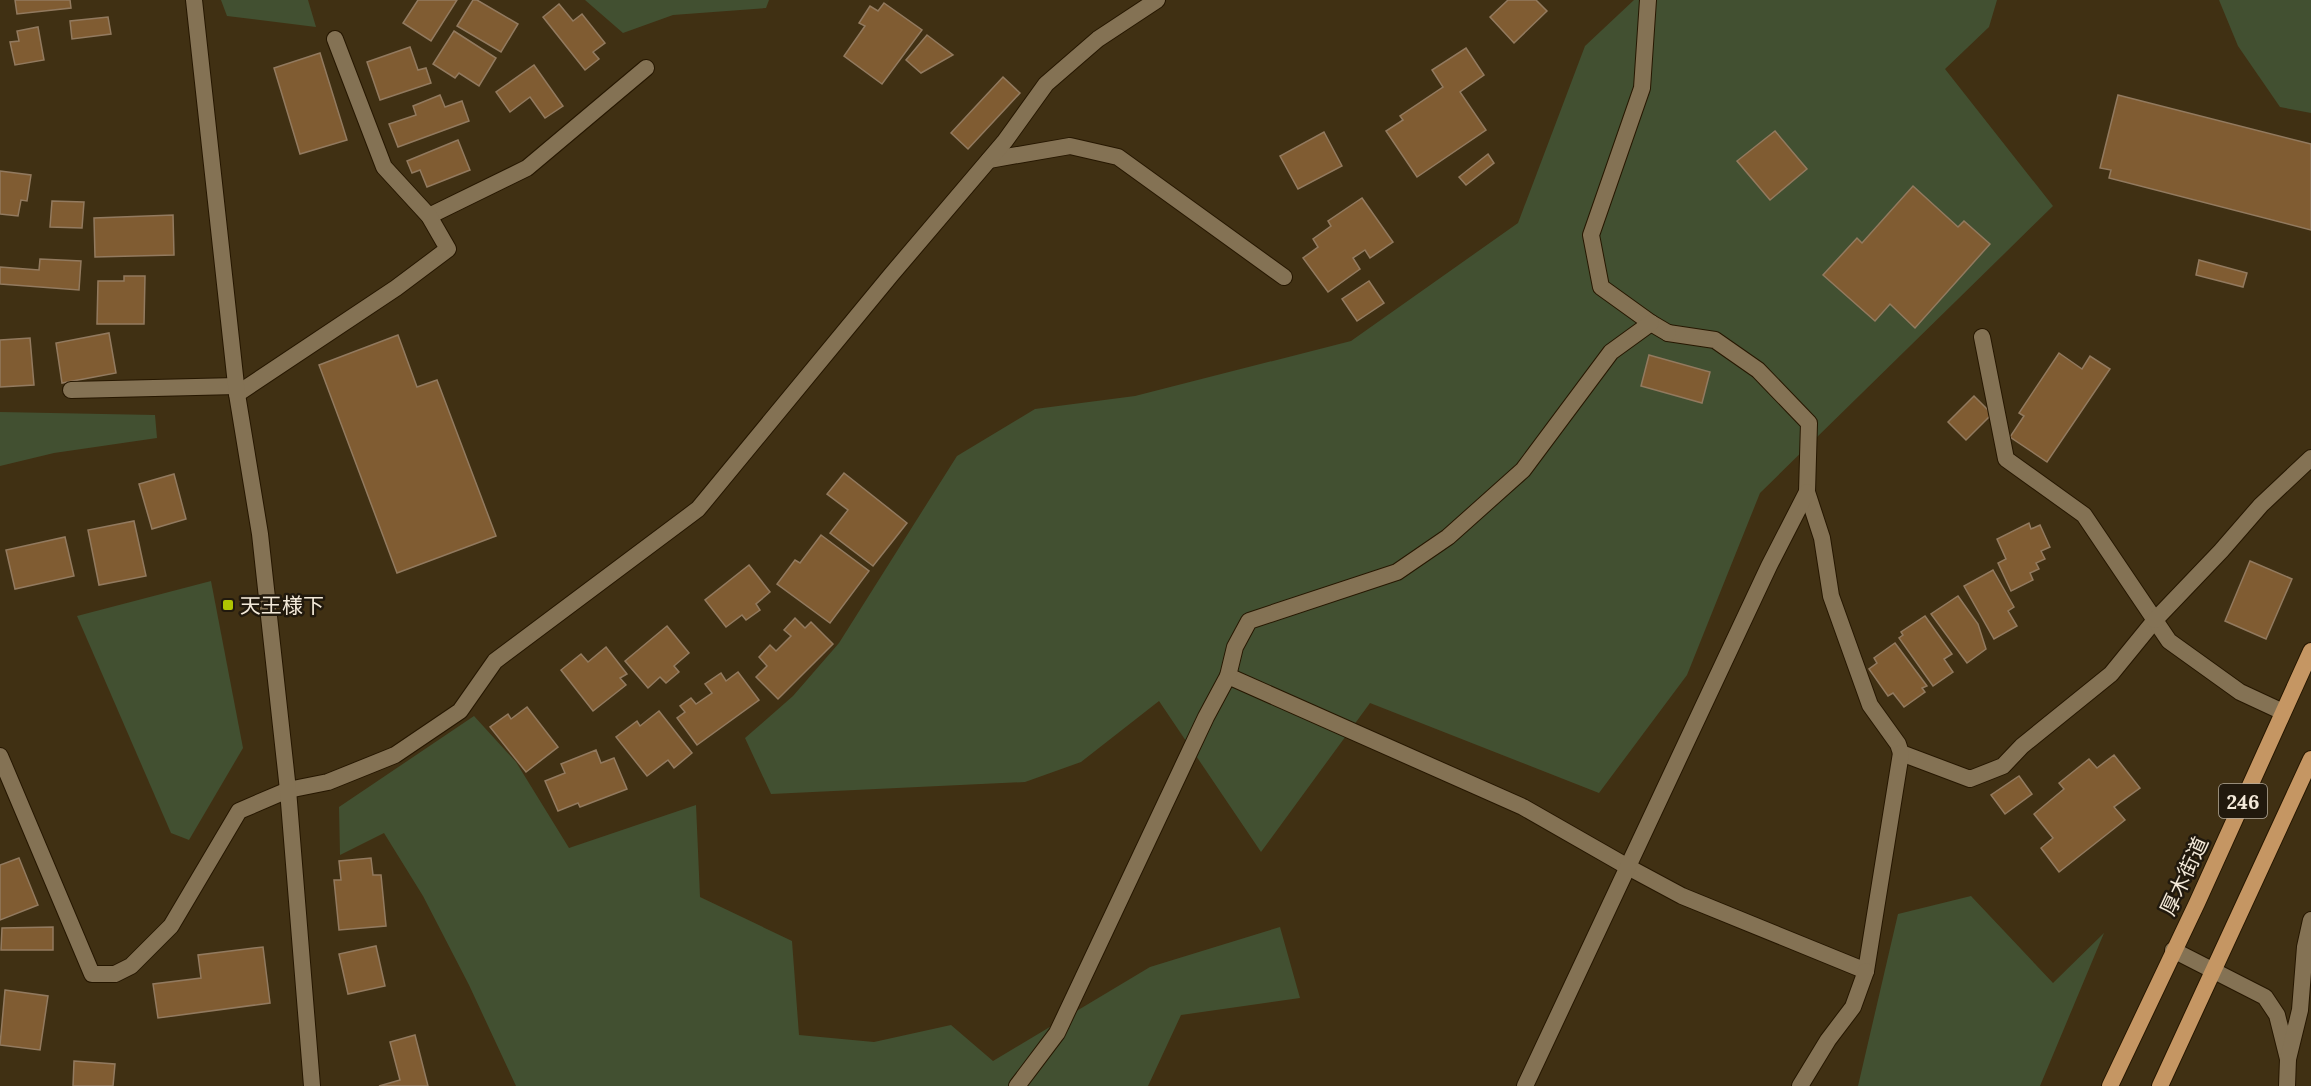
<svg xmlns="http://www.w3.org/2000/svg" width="2311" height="1086" font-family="Lora,'Noto Sans JP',serif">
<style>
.green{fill:#425031}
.building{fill:#805c32;stroke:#927a5f;stroke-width:1.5}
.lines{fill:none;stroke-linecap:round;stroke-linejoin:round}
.service-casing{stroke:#261700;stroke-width:18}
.minor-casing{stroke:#261700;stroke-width:18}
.tertiary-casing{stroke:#261700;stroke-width:18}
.trunk-casing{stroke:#261700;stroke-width:18}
.service{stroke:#847254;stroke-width:16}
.minor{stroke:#847254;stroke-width:16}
.tertiary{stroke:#847254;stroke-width:16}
.trunk{stroke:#c59663;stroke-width:16}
.poi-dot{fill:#b0c502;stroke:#21190d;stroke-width:2}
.labels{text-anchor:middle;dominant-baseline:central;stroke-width:5;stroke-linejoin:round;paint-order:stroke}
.shield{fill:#21190d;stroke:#b4ab9c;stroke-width:1.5}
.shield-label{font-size:20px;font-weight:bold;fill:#f3e9d9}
.poi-label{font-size:21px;fill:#f3e9d9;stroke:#21190d;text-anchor:start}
.street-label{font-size:21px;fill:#f3e9d9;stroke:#21190d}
</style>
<rect width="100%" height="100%" fill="#403013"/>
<g class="green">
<polygon points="221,0 308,0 316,27 227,16"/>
<polygon points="585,0 769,0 766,8 673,15 623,33"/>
<polygon points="1634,0 1997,0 1989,27 1945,69 2053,206 1760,493 1687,675 1599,793 1370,703 1261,852 1159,701 1081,762 1025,782 771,794 745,738 793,696 839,643 957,456 1035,409 1135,396 1351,341 1518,223 1585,46"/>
<polygon points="2219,0 2311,0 2311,113 2280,107 2238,46"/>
<polygon points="0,412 155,415 157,438 54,453 0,466"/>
<polygon points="211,581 243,748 189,840 171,833 77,616"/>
<polygon points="474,716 516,762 569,848 696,805 700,897 792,941 799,1035 874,1042 951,1025 993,1061 1150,967 1280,927 1300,998 1181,1015 1148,1086 516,1086 469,985 423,896 384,833 340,855 339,807"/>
<polygon points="1971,896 2053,983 2104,933 2040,1086 1858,1086 1898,914"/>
</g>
<g class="building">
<polygon points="15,0 70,0 71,8 17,14"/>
<polygon points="418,0 457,0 431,41 403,23"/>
<polygon points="473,0 477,0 518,24 501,52 457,26"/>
<polygon points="1508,0 1536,0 1547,11 1514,43 1490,17"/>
<polygon points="884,3 922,30 882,84 844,56 865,26 859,23 870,6 878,11"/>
<polygon points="559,4 573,21 582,14 605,43 593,52 599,59 585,70 543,17"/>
<polygon points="108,17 111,34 72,39 70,21"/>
<polygon points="38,27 44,60 15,65 10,42 19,41 17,31"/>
<polygon points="454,31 496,58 479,86 459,73 455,78 433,64"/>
<polygon points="927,35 953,55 921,73 906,60"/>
<polygon points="410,47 418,70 426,68 431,83 380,100 367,62"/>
<polygon points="1466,48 1484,75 1460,92 1486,130 1417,177 1386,131 1403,120 1400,116 1443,87 1432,70"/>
<polygon points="320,53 347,140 300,154 274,68"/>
<polygon points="534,65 563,106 545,118 530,97 510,112 496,92"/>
<polygon points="1003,77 1020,93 968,149 951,133"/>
<polygon points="440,95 445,107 462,101 469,121 398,147 389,124 416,115 413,106"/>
<polygon points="2118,95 2311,144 2311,230 2109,178 2111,170 2100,168"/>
<polygon points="1775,131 1807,169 1770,200 1737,161"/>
<polygon points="1324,132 1342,166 1298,189 1280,156"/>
<polygon points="458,140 470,170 427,187 420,170 412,173 407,161"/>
<polygon points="1488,154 1494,163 1466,185 1459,177"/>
<polygon points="0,171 31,175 27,201 21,200 18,216 0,214"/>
<polygon points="1913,186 1958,227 1964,221 1990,244 1915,328 1890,304 1875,321 1823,275 1857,238 1862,243"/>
<polygon points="1362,198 1393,242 1370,258 1365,250 1353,258 1360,269 1328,292 1303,258 1318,247 1313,239 1331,226 1328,221"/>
<polygon points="52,201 84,202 82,228 50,227"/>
<polygon points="173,215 174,255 95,257 94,218"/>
<polygon points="40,259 81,261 79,290 0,284 0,267 39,270"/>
<polygon points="2199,260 2247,273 2243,287 2196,275"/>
<polygon points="124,276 145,276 144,324 97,324 98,281 124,281"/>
<polygon points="1369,281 1384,303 1357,321 1342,299"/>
<polygon points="109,333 116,373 62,383 56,343"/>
<polygon points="398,335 417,387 437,380 496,536 397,573 319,365"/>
<polygon points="30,338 34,385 0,387 0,340"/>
<polygon points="2059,353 2082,369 2090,356 2110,369 2047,462 2010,437 2024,416 2019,413"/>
<polygon points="1649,355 1710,372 1702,403 1641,386"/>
<polygon points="1974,396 1992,414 1966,440 1948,422"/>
<polygon points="844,473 907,523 873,566 830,533 848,510 827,494"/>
<polygon points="174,474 186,519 152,529 139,484"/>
<polygon points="134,521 146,576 99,585 88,530"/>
<polygon points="2029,523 2031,529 2040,525 2050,547 2041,551 2045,559 2036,563 2039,569 2030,573 2033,580 2011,591 1998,563 2006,559 1997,539"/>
<polygon points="821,535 869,571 830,623 777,584 795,560 800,563"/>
<polygon points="65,537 74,576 15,589 6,550"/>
<polygon points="2250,561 2292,579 2266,639 2225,621"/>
<polygon points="749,565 770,592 756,604 760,610 746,620 742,615 726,627 705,600"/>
<polygon points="1993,570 2014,607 2008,611 2017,626 1994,639 1964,586"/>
<polygon points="1958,596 1978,624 1986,649 1967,663 1931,614"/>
<polygon points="1925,616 1952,654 1944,659 1953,672 1933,686 1899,638 1903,635 1901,632"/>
<polygon points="795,618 805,628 811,622 833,644 778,699 756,677 767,666 759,657 770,645 776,651 791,636 784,630"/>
<polygon points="667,626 689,653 674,666 679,672 666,683 660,677 648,688 625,661"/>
<polygon points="1895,643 1927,686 1922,688 1925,692 1904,707 1893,693 1888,696 1869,669 1877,663 1874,658"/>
<polygon points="606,647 627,674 620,678 626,685 593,711 561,670 581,654 588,662"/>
<polygon points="738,672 759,700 697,745 677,718 685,712 680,706 691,698 696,704 712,693 705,684 721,673 726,681"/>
<polygon points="527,707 558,747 526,772 490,727 508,714 511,719"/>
<polygon points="659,711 692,753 674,768 668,760 647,776 616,737 637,721 640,726"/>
<polygon points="596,750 601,763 614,758 627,789 580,807 578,803 558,811 545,781 565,773 561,764"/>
<polygon points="2114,755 2140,788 2114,807 2125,820 2059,872 2041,848 2053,838 2034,814 2064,789 2059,783 2089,759 2097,768"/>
<polygon points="2019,776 2032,794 2005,814 1991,795"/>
<polygon points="19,858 38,905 0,920 0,865"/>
<polygon points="371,858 373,875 381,875 386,926 339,930 334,880 341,880 339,861"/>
<polygon points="53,927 53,950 1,950 2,928"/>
<polygon points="376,946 385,986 348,994 339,954"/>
<polygon points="263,947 270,1003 158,1018 153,984 201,978 198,955"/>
<polygon points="5,990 48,996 40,1050 0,1045"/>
<polygon points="415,1035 428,1086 379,1086 400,1080 390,1042"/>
<polygon points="74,1061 115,1064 113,1086 73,1086"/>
</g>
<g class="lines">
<g class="service-casing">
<g id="service">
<polyline points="1668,333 1715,340 1758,370 1809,423 1807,492 1822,538 1831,596 1870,705 1898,744 1901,753 1970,779 2003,766 2022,746 2111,674 2155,620"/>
<polyline points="1982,337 2006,459 2084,515 2169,641 2240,692 2283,712"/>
<polyline points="1628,867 1682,896 1866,971 1901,753"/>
<polyline points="1800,1086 1828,1040 1853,1007 1866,971"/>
</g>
</g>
<g class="minor-casing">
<g id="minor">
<polyline points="1648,0 1642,88 1591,235 1601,287 1651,323 1668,333"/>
<polyline points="989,160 1070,146 1118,157 1284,277"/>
<polyline points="429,216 527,168 646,68"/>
<polyline points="71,390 237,386"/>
<polyline points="237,394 396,288 448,249 429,216 384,167 335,39"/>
<polyline points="2155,620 2221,551 2261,505 2311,458"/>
<polyline points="1228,676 1523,807 1628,867"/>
<polyline points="0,756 92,974 115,974 131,966 171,926 239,811 288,790 328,782 395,755 460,711 495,661 698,509 891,275 1005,141 1046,84 1098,39 1157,0"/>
<polyline points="1017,1086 1057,1033 1206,717 1228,676 1235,647 1249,621 1397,572 1448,537 1523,470 1611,352 1651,323"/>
<polyline points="1525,1086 1769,566 1807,492"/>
</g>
</g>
<g class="tertiary-casing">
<g id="tertiary">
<polyline points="194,0 237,394 260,534 288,790 312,1086"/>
<polyline points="2173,950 2265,997 2277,1015 2288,1059"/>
<polyline points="2287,1086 2288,1059 2300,1010 2305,947 2311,920"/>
</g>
</g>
<g class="trunk-casing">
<g id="trunk">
<polyline points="2110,1086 2197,903 2311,651"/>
<polyline points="2160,1086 2311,759"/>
</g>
</g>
<use href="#service" class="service"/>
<use href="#minor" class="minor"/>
<use href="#tertiary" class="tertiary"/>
<use href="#trunk" class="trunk"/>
</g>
<rect class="poi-dot" x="222" y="599" width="12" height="12" rx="3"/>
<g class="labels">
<rect class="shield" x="2219" y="784" width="48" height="34" rx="4.5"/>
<g class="shield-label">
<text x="2243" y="801">246</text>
</g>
<g class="poi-label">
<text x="240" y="605">天王様下</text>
</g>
<g class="street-label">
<text transform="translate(2184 876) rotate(-65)">厚木街道</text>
</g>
</g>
</svg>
